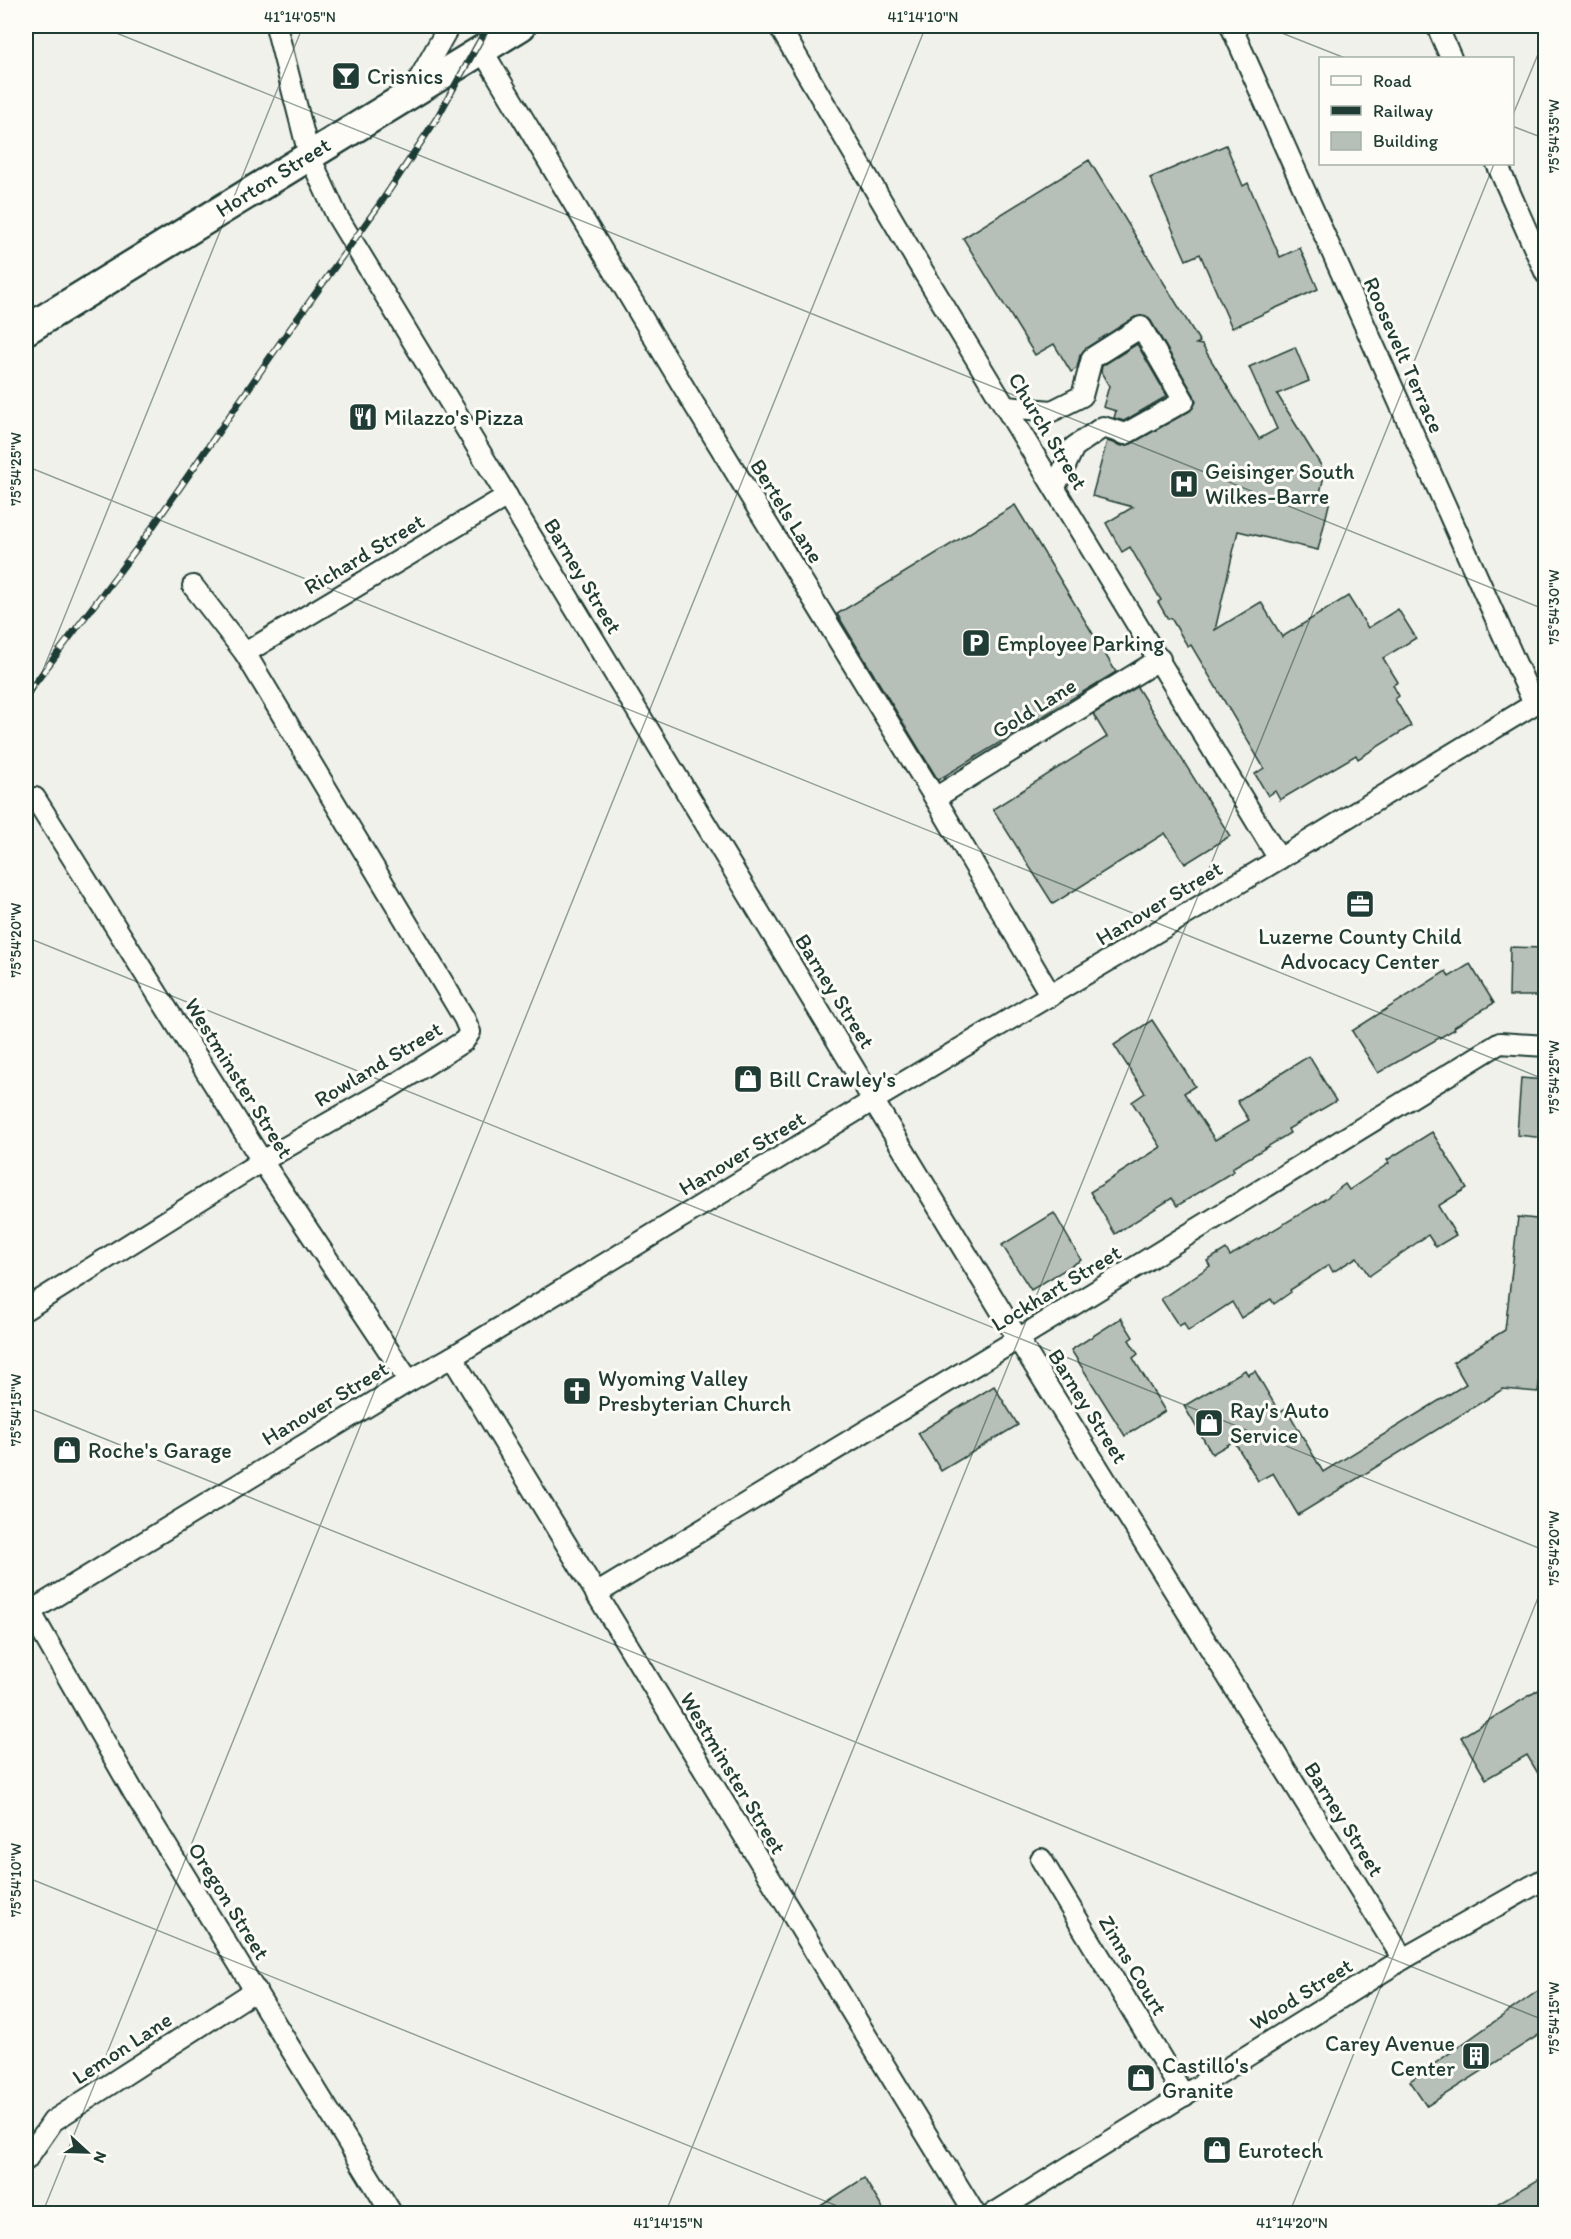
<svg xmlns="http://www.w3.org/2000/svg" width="1571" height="2239" font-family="Itim,sans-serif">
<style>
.building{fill:#b6bfb8;stroke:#1f3d34;stroke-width:1.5}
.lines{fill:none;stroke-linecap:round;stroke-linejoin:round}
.minor-casing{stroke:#1f3d34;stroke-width:24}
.secondary-casing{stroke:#1f3d34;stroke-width:33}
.minor{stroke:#fdfcf7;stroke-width:20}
.secondary{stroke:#fdfcf7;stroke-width:28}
.rail-casing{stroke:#1f3d34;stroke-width:7}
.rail{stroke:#fdfcf7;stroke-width:4.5;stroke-dasharray:14;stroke-linecap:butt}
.ticks{fill:none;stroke:#1f3d34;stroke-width:1.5;stroke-opacity:0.45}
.labels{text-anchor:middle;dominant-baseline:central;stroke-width:6;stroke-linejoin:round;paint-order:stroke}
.poi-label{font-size:22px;fill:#1f3d34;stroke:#fdfcf7;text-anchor:start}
.street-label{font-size:22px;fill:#1f3d34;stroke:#fdfcf7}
.neatline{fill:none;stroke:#1f3d34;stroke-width:2}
.ticks-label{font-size:15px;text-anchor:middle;fill:#1f3d34}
</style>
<rect width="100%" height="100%" fill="#f0f1eb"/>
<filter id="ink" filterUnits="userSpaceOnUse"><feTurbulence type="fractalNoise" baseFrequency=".0167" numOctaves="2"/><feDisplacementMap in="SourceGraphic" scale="12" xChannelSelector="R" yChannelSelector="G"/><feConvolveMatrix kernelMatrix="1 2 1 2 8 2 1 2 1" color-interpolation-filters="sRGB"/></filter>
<g filter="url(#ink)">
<g class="building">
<polygon points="1226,145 1243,186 1248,183 1280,257 1300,248 1318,289 1232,328 1200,254 1186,260 1150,178"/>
<polygon points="1089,160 1200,342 1196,344 1202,345 1259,439 1277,429 1249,367 1295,347 1309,381 1277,394 1325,472 1320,493 1331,496 1318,550 1238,531 1215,630 1261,602 1282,637 1348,596 1368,628 1398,609 1416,638 1383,658 1398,682 1393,685 1399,696 1395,699 1411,726 1358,759 1356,755 1280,800 1275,791 1268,796 1255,774 1264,768 1191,645 1188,647 1171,618 1168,619 1158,602 1161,600 1130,547 1122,552 1106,523 1133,507 1092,496 1107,441 1122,446 1131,444 1190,411 1196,402 1194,395 1151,321 1146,316 1135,317 1086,348 1080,355 1077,368 1071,372 1054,344 1035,355 963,238"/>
<polygon points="1137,344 1167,396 1124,421 1114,418 1116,411 1103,407 1109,386 1101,372 1102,366"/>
<polygon points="1015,505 1116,672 938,780 837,614"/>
<polygon points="1137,687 1230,836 1185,864 1165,833 1053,904 993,809 1107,737 1093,714"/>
<polygon points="1510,947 1545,948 1545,996 1509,996"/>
<polygon points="1470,964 1494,1003 1454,1027 1455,1029 1378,1073 1352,1031 1446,971 1449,977"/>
<polygon points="1152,1020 1195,1086 1184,1093 1215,1140 1249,1120 1237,1101 1309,1056 1336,1101 1288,1129 1290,1133 1232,1168 1234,1171 1177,1206 1172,1198 1115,1234 1090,1192 1161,1147 1132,1102 1145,1093 1114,1045"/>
<polygon points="1521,1078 1545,1080 1545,1138 1517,1135"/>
<polygon points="1432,1132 1467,1188 1438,1206 1456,1235 1436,1247 1428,1235 1369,1276 1357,1257 1333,1272 1329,1265 1290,1290 1291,1292 1274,1304 1271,1299 1241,1318 1232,1302 1188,1331 1184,1323 1179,1326 1161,1299 1210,1266 1207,1261 1226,1249 1230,1256 1322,1201 1345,1184 1349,1190 1389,1163 1387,1160"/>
<polygon points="1054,1213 1081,1260 1031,1290 1002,1245"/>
<polygon points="1518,1217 1545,1220 1545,1362 1542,1362 1538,1392 1503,1389 1298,1515 1273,1473 1258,1481 1234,1441 1212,1454 1184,1406 1245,1370 1248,1375 1255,1371 1279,1412 1286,1408 1323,1472 1466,1384 1453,1362 1505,1330"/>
<polygon points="1121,1318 1133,1337 1129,1340 1138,1354 1133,1358 1165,1411 1125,1436 1071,1350"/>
<polygon points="994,1386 1018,1425 941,1471 918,1433"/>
<polygon points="1545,1686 1545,1785 1527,1755 1486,1779 1461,1737"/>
<polygon points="1545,1986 1545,2031 1427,2106 1410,2081"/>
<polygon points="1545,2175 1545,2214 1480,2214"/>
<polygon points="864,2178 886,2214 808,2214"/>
</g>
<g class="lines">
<g class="minor-casing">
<g id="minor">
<polyline points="276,26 309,155 337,216 1018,1339 1403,1959"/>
<polyline points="779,26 918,263 1279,859"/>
<polyline points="1231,26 1534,704"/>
<polyline points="1437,26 1451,58"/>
<polyline points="482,50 692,401 935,798 1051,996"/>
<polyline points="412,92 449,26"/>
<polyline points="1497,164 1546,274"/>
<polyline points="1006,407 1052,411 1082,396 1092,358 1141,327 1184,401 1125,434 1103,427 1074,447 1055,487"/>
<polyline points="245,653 507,496"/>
<polyline points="35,798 262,1161 409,1381"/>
<polyline points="935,798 1160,659"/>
<polyline points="26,1309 262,1161 383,1092 464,1041 470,1032 464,1018 245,653 193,586"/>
<polyline points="452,1357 975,2214"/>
<polyline points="596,1594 1018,1339 1500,1043 1546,1046"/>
<polyline points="26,1604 134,1793 392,2214"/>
<polyline points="26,1614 409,1381 452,1357 874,1100 1279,859 1546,697"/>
<polyline points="1041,1859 1184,2096"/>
<polyline points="26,2160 53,2121 256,1990"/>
<polyline points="993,2214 1403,1959 1546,1878"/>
</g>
</g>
<g class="secondary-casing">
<polyline id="secondary" points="26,330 521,26"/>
</g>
<use href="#minor" class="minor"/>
<use href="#secondary" class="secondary"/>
<g class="rail-casing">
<polyline id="rail" points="26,695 147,535 280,343 382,201 437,118 488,26"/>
</g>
<use href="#rail" class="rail"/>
</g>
</g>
<path class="ticks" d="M 99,26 L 1546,610M 1264,26 L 1345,58M 1512,117 L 1546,35M 1512,126 L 1546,139M 26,466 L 1546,1080M 26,712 L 303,26M 26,937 L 1546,1551M 26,1407 L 1546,2021M 26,1877 L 857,2214M 42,2214 L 926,26M 665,2214 L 1494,164M 1289,2214 L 1546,1578"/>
<defs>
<g id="bar-square" transform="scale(1.5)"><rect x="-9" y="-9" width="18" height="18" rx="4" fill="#1f3d34" stroke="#fdfcf7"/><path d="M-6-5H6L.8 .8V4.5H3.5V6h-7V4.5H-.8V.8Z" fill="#fff"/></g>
<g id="restaurant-square" transform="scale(1.5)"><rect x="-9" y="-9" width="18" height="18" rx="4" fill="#1f3d34" stroke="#fdfcf7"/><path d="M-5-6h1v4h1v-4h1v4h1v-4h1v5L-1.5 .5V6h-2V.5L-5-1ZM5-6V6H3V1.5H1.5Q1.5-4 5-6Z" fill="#fff"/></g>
<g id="hospital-square" transform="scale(1.5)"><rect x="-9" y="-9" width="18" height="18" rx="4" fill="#1f3d34" stroke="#fdfcf7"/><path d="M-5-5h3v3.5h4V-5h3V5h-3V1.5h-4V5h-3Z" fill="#fff"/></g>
<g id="parking-square" transform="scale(1.5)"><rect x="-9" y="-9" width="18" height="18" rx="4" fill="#1f3d34" stroke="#fdfcf7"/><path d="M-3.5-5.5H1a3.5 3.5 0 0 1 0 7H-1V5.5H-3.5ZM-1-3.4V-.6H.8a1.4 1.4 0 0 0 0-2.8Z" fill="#fff"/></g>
<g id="office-square" transform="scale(1.5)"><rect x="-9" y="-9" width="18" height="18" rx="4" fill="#1f3d34" stroke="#fdfcf7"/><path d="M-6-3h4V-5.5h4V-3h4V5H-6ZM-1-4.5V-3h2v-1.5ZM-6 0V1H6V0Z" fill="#fff"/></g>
<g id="shop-square" transform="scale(1.5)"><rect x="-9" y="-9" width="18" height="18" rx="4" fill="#1f3d34" stroke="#fdfcf7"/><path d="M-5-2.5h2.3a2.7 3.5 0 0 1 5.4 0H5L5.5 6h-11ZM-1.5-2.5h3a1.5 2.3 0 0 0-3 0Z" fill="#fff"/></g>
<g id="church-square" transform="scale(1.5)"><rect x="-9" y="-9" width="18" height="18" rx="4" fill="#1f3d34" stroke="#fdfcf7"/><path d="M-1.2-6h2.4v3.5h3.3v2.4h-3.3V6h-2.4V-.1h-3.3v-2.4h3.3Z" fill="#fff"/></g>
<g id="building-square" transform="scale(1.5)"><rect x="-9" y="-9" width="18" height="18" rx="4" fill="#1f3d34" stroke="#fdfcf7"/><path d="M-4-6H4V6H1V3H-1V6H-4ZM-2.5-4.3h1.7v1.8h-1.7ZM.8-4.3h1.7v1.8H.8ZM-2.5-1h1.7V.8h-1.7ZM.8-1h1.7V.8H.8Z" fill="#fff"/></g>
</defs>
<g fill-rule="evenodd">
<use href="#bar-square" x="346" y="76"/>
<use href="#restaurant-square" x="363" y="417"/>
<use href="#hospital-square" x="1184" y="484"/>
<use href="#parking-square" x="976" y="643"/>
<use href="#office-square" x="1360" y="904"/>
<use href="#shop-square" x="748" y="1079"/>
<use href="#church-square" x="577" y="1391"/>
<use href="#shop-square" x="1209" y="1423"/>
<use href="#shop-square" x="67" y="1450"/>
<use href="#building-square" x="1476" y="2056"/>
<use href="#shop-square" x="1141" y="2078"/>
<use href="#shop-square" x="1217" y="2150"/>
</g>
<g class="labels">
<g class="poi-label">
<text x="367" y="76">Crisnics</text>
<text x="384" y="417">Milazzo's Pizza</text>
<text x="1205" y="471">Geisinger South<tspan x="1205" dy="25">Wilkes-Barre</tspan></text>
<text x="997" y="643">Employee Parking</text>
<text x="1360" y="936" text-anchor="middle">Luzerne County Child<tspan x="1360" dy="25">Advocacy Center</tspan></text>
<text x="769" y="1079">Bill Crawley's</text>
<text x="598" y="1378">Wyoming Valley<tspan x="598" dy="25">Presbyterian Church</tspan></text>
<text x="1230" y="1410">Ray's Auto<tspan x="1230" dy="25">Service</tspan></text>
<text x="88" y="1450">Roche's Garage</text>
<text x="1455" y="2043" text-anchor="end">Carey Avenue<tspan x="1455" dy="25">Center</tspan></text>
<text x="1162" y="2065">Castillo's<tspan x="1162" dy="25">Granite</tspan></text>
<text x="1238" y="2150">Eurotech</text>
</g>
<g class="street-label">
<text transform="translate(273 177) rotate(-32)">Horton Street</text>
<text transform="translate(1404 355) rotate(66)">Roosevelt Terrace</text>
<text transform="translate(1048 431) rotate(59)">Church Street</text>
<text transform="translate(787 511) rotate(58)">Bertels Lane</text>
<text transform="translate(364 554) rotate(-31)">Richard Street</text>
<text transform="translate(583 576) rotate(59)">Barney Street</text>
<text transform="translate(1034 708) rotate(-32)">Gold Lane</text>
<text transform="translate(1159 903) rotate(-31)">Hanover Street</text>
<text transform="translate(835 991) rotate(58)">Barney Street</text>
<text transform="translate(378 1064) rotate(-31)">Rowland Street</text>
<text transform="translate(239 1078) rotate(58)">Westminster Street</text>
<text transform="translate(742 1153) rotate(-31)">Hanover Street</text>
<text transform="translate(1056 1288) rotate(-31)">Lockhart Street</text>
<text transform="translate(325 1403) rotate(-31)">Hanover Street</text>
<text transform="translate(1088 1406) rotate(58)">Barney Street</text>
<text transform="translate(733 1773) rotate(59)">Westminster Street</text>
<text transform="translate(1344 1819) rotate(58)">Barney Street</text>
<text transform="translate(229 1901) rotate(58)">Oregon Street</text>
<text transform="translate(1133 1965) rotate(59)">Zinns Court</text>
<text transform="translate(1301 1994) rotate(-32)">Wood Street</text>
<text transform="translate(122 2048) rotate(-33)">Lemon Lane</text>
</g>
</g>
<rect width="1571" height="2239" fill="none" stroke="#fdfcf7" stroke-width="66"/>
<rect x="1319" y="57" width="195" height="108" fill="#fdfcf7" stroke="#a4b0a9" stroke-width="1.5"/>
<rect x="1331" y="76" width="30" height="9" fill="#fdfcf7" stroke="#a4b0a9" stroke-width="1.5"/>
<text x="1373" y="87" font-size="18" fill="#1f3d34">Road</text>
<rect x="1331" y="106" width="30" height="9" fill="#1f3d34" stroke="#a4b0a9" stroke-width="1.5"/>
<text x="1373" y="117" font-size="18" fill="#1f3d34">Railway</text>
<rect x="1331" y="132" width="30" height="18" fill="#b6bfb8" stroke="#a4b0a9" stroke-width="1.5"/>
<text x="1373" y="147" font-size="18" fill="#1f3d34">Building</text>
<g transform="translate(87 2152) rotate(112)" stroke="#fdfcf7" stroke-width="4.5" paint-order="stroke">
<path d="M0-4.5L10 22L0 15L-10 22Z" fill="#1f3d34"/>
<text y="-9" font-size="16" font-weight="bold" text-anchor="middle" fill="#1f3d34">N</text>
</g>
<rect x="33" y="33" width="1505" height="2173" class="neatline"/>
<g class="ticks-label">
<text x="300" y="22">41°14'05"N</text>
<text x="923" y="22">41°14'10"N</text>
<text transform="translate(1554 136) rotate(-90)" y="5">75°54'35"W</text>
<text transform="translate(16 469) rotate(-90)" y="5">75°54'25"W</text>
<text transform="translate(1554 607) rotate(-90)" y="5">75°54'30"W</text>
<text transform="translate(16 940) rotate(-90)" y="5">75°54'20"W</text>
<text transform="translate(1554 1077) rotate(-90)" y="5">75°54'25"W</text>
<text transform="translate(16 1410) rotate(-90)" y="5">75°54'15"W</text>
<text transform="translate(1554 1548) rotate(-90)" y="5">75°54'20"W</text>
<text transform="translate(16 1880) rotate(-90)" y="5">75°54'10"W</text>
<text transform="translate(1554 2018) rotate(-90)" y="5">75°54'15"W</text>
<text x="668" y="2228">41°14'15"N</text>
<text x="1292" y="2228">41°14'20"N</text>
</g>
</svg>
